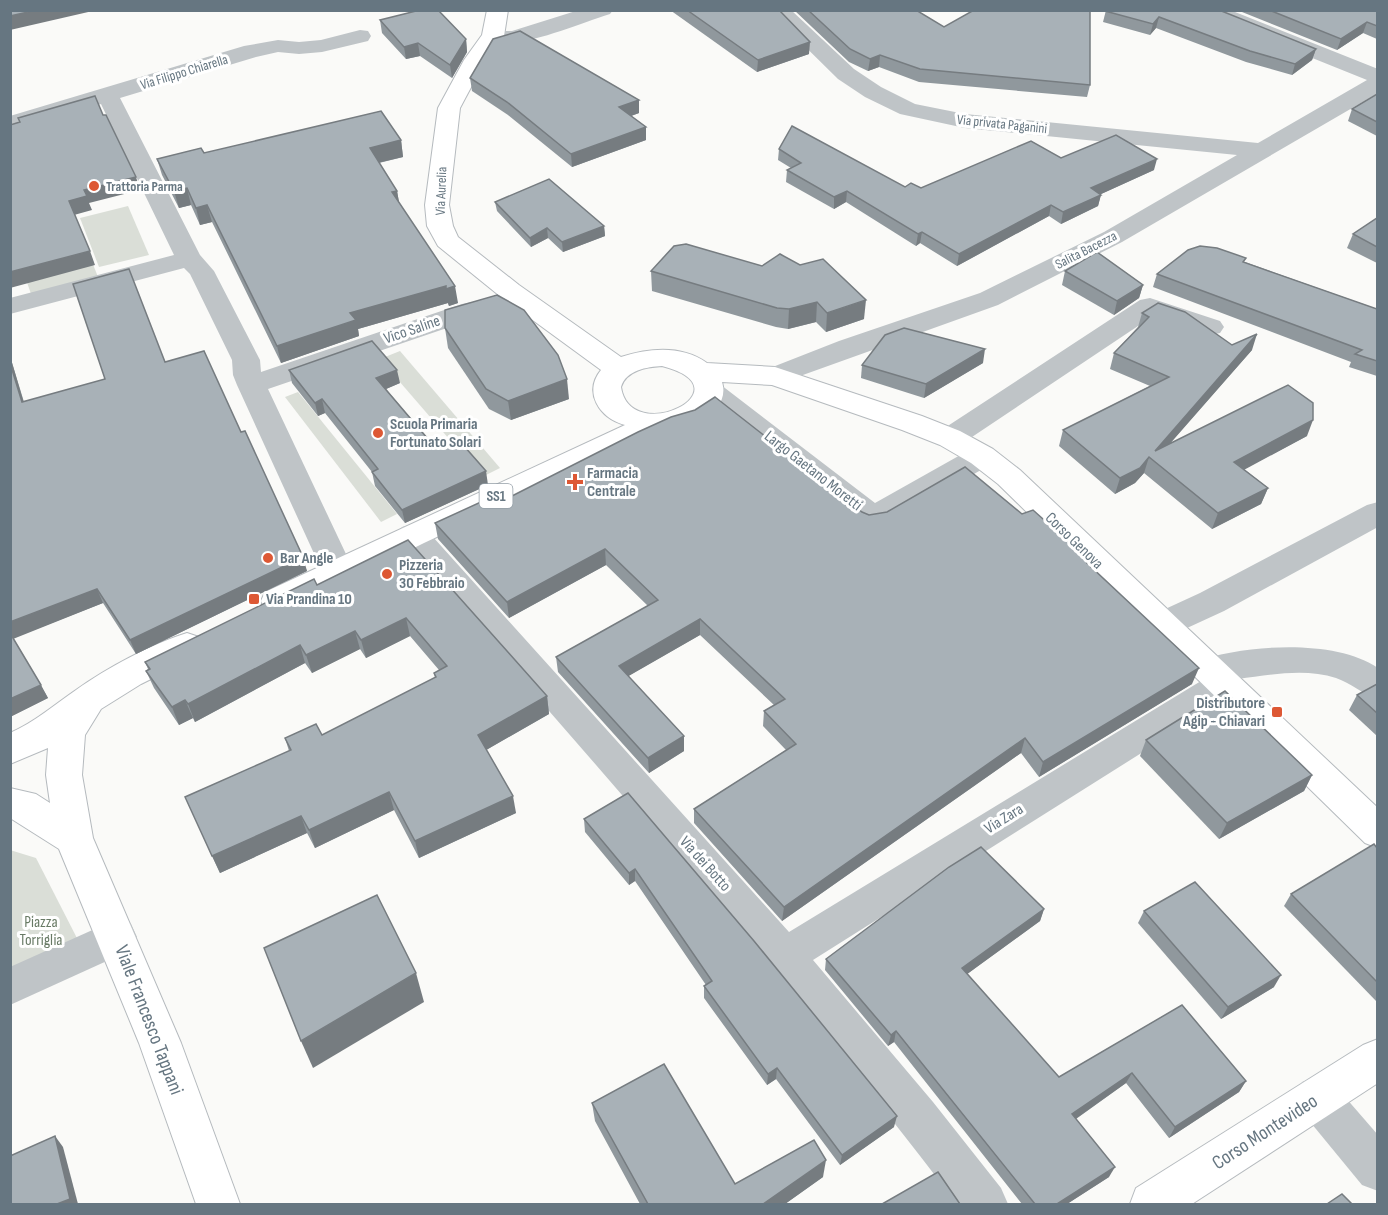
<svg xmlns="http://www.w3.org/2000/svg" width="1388" height="1215" font-family="'Sofia Sans Condensed',sans-serif">
<style>
.green{fill:#daded7}
.lines{fill:none;stroke-linecap:round;stroke-linejoin:round}
.major-casing{stroke:#b5babe;stroke-width:2}
.minor{fill:#bfc4c7;fill-rule:evenodd}
.major{fill:#fff;fill-rule:evenodd}
.wall{fill:#90989d}
.shaded-wall{fill:#767c80}
.building{fill:#a8b1b7;stroke:#767c80;stroke-width:1.5}
.poi-dot{fill:#dd5834;stroke:#fff;stroke-width:2}
.labels{text-anchor:middle;dominant-baseline:central;stroke-width:6;stroke-linejoin:round;paint-order:stroke}
.far-street-label{font-size:14px;fill:#667681;stroke:#fff}
.far-poi-label{font-size:14px;font-weight:bold;fill:#667681;stroke:#fff;text-anchor:start}
.shield{fill:#fff;stroke:#949fa7;stroke-width:1.5}
.shield-label{font-size:15px;font-weight:bold;fill:#667681}
.street-label{font-size:16px;fill:#667681;stroke:#fff}
.poi-label{font-size:16px;font-weight:bold;fill:#667681;stroke:#fff;text-anchor:start}
.park-label{font-size:16px;fill:#687a65;stroke:#fff}
.near-street-label{font-size:20px;fill:#667681;stroke:#fff}
</style>
<rect width="100%" height="100%" fill="#fafaf8"/>
<g class="green">
<polygon points="128,206 149,255 99,267 80,218"/>
<polygon points="83,239 98,277 31,294 18,256"/>
<polygon points="400,351 500,468 482,477 380,359"/>
<polygon points="298,392 397,514 381,522 285,397"/>
<polygon points="10,850 36,858 81,946 10,979"/>
</g>
<g class="lines">
<g class="major-casing">
<g id="major">
<path d="M 487,10 L 508,10 L 504,36 L 485,61 L 460,108 L 449,205 L 453,226 L 458,237 L 519,285 L 621,357 C 649,348 682,345 707,363 L 775,367 L 922,416 L 960,431 L 993,449 L 1020,470 L 1378,808 L 1378,848 L 1365,843 L 998,484 L 971,463 L 940,445 L 902,430 L 772,385 L 722,382 C 732,414 685,431 661,432 L 424,543 L 289,610 L 277,613 L 265,610 L 261,601 L 265,592 L 625,425 C 599,418 583,392 601,370 L 501,297 L 438,246 L 427,226 L 425,205 L 438,108 L 464,60 L 482,35 ZM 662,366 C 751,389 630,448 621,387 C 626,370 647,367 662,366 Z"/>
<path d="M 187,633 L 199,637 L 204,646 L 199,655 L 141,684 L 101,709 L 85,735 L 82,775 L 93,838 L 181,1043 L 240,1204 L 196,1204 L 139,1043 L 59,849 L 10,818 L 10,788 L 36,794 L 50,803 L 46,775 L 48,748 L 10,764 L 10,733 C 35,722 54,705 76,690 C 107,668 151,644 187,633 Z"/>
<polygon points="1378,1039 1378,1083 1192,1204 1130,1204 1136,1188 1363,1045"/>
</g>
</g>
<g class="minor">
<path d="M 579,10 L 613,10 L 610,14 C 574,25 522,50 485,41 L 482,36 L 485,31 L 512,31 Z"/>
<polygon points="768,10 791,10 854,69 881,87 915,104 965,114 1258,143 1367,80 1203,14 1200,10 1230,10 1378,69 1378,93 1122,242 998,305 775,385 765,382 761,376 765,370 839,341 980,293 1104,232 1237,155 965,128 900,114 865,97 838,79"/>
<polygon points="360,30 368,31 371,36 368,41 322,52 299,54 278,52 256,57 120,98 200,255 214,271 260,360 261,372 462,304 472,302 482,304 485,310 482,316 268,389 354,571 349,579 338,583 327,579 322,571 237,385 233,375 232,360 190,274 184,268 10,314 10,298 174,255 101,104 10,131 10,116 244,46 278,40 299,42 321,40"/>
<polygon points="1150,298 1220,321 1224,327 1220,333 1210,335 1153,316 960,445 950,448 940,445 935,438 940,431 1140,300"/>
<polygon points="711,383 721,385 875,503 971,449 982,446 993,449 997,456 993,463 884,526 873,529 862,526 701,399 697,392 701,385"/>
<polygon points="1378,502 1378,527 1224,611 1174,634 1162,638 1150,634 1145,625 1150,616 1200,593 1367,505"/>
<path d="M 413,524 L 424,527 L 789,932 L 1201,681 L 1197,679 L 1192,670 L 1197,661 C 1245,645 1334,638 1378,668 L 1378,699 C 1362,694 1351,683 1336,678 C 1305,668 1269,675 1238,679 L 1240,684 L 1235,694 L 813,960 L 933,1102 L 1001,1188 L 1008,1204 L 957,1204 C 783,975 592,760 402,543 L 397,535 L 402,527 Z"/>
<polygon points="117,919 131,924 137,937 131,950 10,1005 10,967"/>
<polygon points="1317,1076 1332,1082 1378,1135 1378,1191 1362,1185 1302,1112 1296,1097 1302,1082"/>
</g>
<use href="#major" class="major"/>
</g>
<g class="wall">
<polygon points="670,10 779,10 809,54 757,72"/>
<polygon points="794,10 916,10 944,27 1090,85 1087,97 919,82 879,67 868,71 849,62"/>
<polygon points="1106,10 1219,10 1316,49 1312,60 1292,75 1246,62 1156,28 1150,35 1103,22"/>
<polygon points="1237,10 1377,10 1377,39 1363,33 1337,50"/>
<polygon points="380,20 466,39 467,52 452,78 420,56 406,59 382,33"/>
<polygon points="470,78 639,100 639,113 631,116 646,127 646,140 572,167 508,115 472,91"/>
<polygon points="1377,94 1377,136 1348,121 1352,109"/>
<polygon points="401,140 403,157 379,163 397,191 399,202 458,303 449,306 448,303 358,329 359,336 281,363 212,222 200,225 191,205 179,208 162,175 157,159 204,153"/>
<polygon points="779,149 905,187 921,188 1061,158 1154,170 1101,194 1098,206 1061,224 1049,216 957,266 920,243 916,246 846,202 834,209 786,182 787,170 791,168 778,160"/>
<polygon points="495,202 604,226 605,236 563,252 548,238 531,247 497,211"/>
<polygon points="1377,218 1377,263 1347,248 1353,234"/>
<polygon points="674,246 864,319 826,332 816,322 788,329 776,327 652,291 651,271"/>
<polygon points="1245,262 1377,309 1377,376 1349,367 1351,362 1153,287 1157,274"/>
<polygon points="1065,271 1143,285 1139,298 1114,315 1062,285"/>
<polygon points="1142,313 1232,345 1252,350 1170,443 1307,436 1244,469 1268,488 1261,504 1212,529 1144,473 1135,483 1115,494 1059,446 1063,430 1150,386 1110,369 1114,353 1138,327"/>
<polygon points="445,328 569,399 511,420 489,409 448,348"/>
<polygon points="10,356 24,402 165,362 241,432 307,571 136,654 103,603 13,638 48,698 10,717"/>
<polygon points="983,363 924,398 861,378 862,365"/>
<polygon points="289,370 400,383 386,389 434,446 488,485 405,523 375,486 372,472 325,413 318,416 292,383"/>
<polygon points="510,497 862,512 869,515 1022,514 1089,565 1192,684 1039,777 1021,753 782,921 694,823 694,809 786,750 763,726 764,711 774,705 700,635 628,676 684,736 684,751 649,773 558,672 556,657 648,606 606,565 509,618 438,539 435,523"/>
<polygon points="408,540 547,696 549,714 486,750 516,813 419,858 394,810 315,848 307,833 220,873 185,797 289,751 285,738 322,735 435,678 434,673 439,670 410,636 366,658 360,649 312,673 305,663 195,722 193,718 179,725 154,688 146,671 148,669 145,662 317,585"/>
<polygon points="1377,684 1377,736 1349,710 1357,695"/>
<polygon points="1146,740 1312,775 1304,791 1219,839 1140,756"/>
<polygon points="584,819 894,1127 840,1165 776,1079 767,1085 704,998 704,986 706,985 635,881 629,885 585,832"/>
<polygon points="1377,848 1377,1002 1284,906 1291,894"/>
<polygon points="1044,909 1040,921 967,974 1059,1077 1182,1005 1246,1081 1239,1092 1169,1138 1126,1083 1076,1119 1109,1177 1067,1204 1022,1204 894,1042 888,1046 825,970 826,959"/>
<polygon points="1144,911 1274,987 1221,1019 1138,923"/>
<polygon points="592,1103 735,1184 823,1177 785,1204 640,1204 595,1121"/>
</g>
<g class="shaded-wall">
<polygon points="37,10 97,10 10,30 10,16"/>
<polygon points="1159,17 1156,28 1150,35 1153,24"/>
<polygon points="1367,22 1363,33 1337,50 1341,39"/>
<polygon points="466,39 467,52 452,78 450,65"/>
<polygon points="810,42 809,54 757,72 758,60"/>
<polygon points="418,43 420,56 406,59 404,47"/>
<polygon points="1316,49 1312,60 1292,75 1295,64"/>
<polygon points="880,55 879,67 868,71 870,59"/>
<polygon points="639,100 639,113 620,120 619,107"/>
<polygon points="646,127 646,140 572,167 571,154"/>
<polygon points="401,140 403,157 373,164 370,148"/>
<polygon points="1157,159 1154,170 1088,200 1091,188"/>
<polygon points="136,177 140,190 89,203 92,210 74,215 69,201 84,190"/>
<polygon points="187,188 191,205 179,208 174,191"/>
<polygon points="397,191 400,208 392,192"/>
<polygon points="847,191 846,202 834,209 834,197"/>
<polygon points="1101,195 1098,206 1061,224 1063,212"/>
<polygon points="207,205 212,222 200,225 196,208"/>
<polygon points="1051,205 1049,216 957,266 959,254"/>
<polygon points="604,226 605,236 563,252 562,242"/>
<polygon points="547,228 548,238 531,247 530,238"/>
<polygon points="922,232 920,243 916,246 918,234"/>
<polygon points="90,251 95,265 10,288 10,272"/>
<polygon points="1143,285 1139,298 1114,315 1117,301"/>
<polygon points="446,286 455,286 458,303 449,306 448,303 358,329 359,336 281,363 277,346 350,313"/>
<polygon points="866,300 864,319 826,332 827,313"/>
<polygon points="817,302 816,322 788,329 789,309"/>
<polygon points="1257,334 1252,350 1154,462 1155,451"/>
<polygon points="985,349 983,363 924,398 926,384"/>
<polygon points="10,356 28,417 22,402 10,363"/>
<polygon points="397,370 400,383 379,392 376,378"/>
<polygon points="567,379 569,399 511,420 508,401"/>
<polygon points="322,399 325,413 318,416 315,403"/>
<polygon points="1313,420 1307,436 1229,478 1234,462"/>
<polygon points="1149,457 1144,473 1135,483 1115,494 1120,478"/>
<polygon points="486,471 488,485 405,523 402,510"/>
<polygon points="1268,488 1261,504 1212,529 1218,513"/>
<polygon points="605,549 606,565 509,618 507,602"/>
<polygon points="303,557 307,571 136,654 130,640"/>
<polygon points="97,589 103,603 13,639 10,635 10,622"/>
<polygon points="406,618 410,636 366,658 361,640"/>
<polygon points="700,619 700,635 620,681 619,666"/>
<polygon points="355,631 360,649 312,673 306,655"/>
<polygon points="300,645 305,663 195,722 188,704"/>
<polygon points="1199,668 1192,684 1039,777 1043,762"/>
<polygon points="41,685 48,698 10,717 10,699"/>
<polygon points="547,696 549,714 481,753 478,735"/>
<polygon points="185,700 193,718 179,725 172,707"/>
<polygon points="684,736 684,751 649,773 648,758"/>
<polygon points="1025,738 1021,753 782,921 784,907"/>
<polygon points="1312,775 1304,791 1219,839 1227,823"/>
<polygon points="389,792 394,810 315,848 309,830"/>
<polygon points="513,796 516,813 419,858 415,841"/>
<polygon points="301,816 307,833 220,873 212,856"/>
<polygon points="635,869 635,881 629,885 629,873"/>
<polygon points="1044,909 1040,921 959,980 962,968"/>
<polygon points="416,973 424,1002 313,1068 301,1041"/>
<polygon points="1281,975 1274,987 1221,1019 1228,1007"/>
<polygon points="896,1031 894,1042 888,1046 891,1035"/>
<polygon points="777,1068 776,1079 767,1085 768,1074"/>
<polygon points="1132,1073 1126,1083 1067,1125 1072,1114"/>
<polygon points="1246,1081 1239,1092 1169,1138 1175,1127"/>
<polygon points="897,1116 894,1127 840,1165 842,1155"/>
<polygon points="55,1136 63,1147 78,1204 57,1204"/>
<polygon points="826,1160 823,1177 785,1204 763,1204"/>
<polygon points="1115,1167 1109,1177 1067,1204 1057,1204"/>
</g>
<g class="building">
<polygon points="10,10 37,10 10,16"/>
<polygon points="420,10 438,10 466,39 450,65 418,43 404,47 380,20"/>
<polygon points="687,10 779,10 810,42 758,60"/>
<polygon points="808,10 916,10 944,27 974,10 1090,10 1090,85 920,69 880,55 870,59 850,49"/>
<polygon points="1219,10 1316,49 1295,64 1250,51 1159,17 1153,24 1105,11"/>
<polygon points="1269,10 1377,10 1377,26 1367,22 1341,39"/>
<polygon points="520,31 639,100 619,107 646,127 571,154 507,102 470,78 493,39"/>
<polygon points="1377,94 1377,122 1352,109"/>
<polygon points="95,96 103,115 106,115 136,177 84,190 87,196 69,201 90,251 10,272 10,125 20,122 18,118"/>
<polygon points="381,111 401,140 370,148 397,191 392,192 455,286 446,289 446,286 350,313 356,320 277,346 207,205 196,208 187,188 174,191 157,159 201,148 204,153"/>
<polygon points="792,126 905,187 911,183 921,188 1031,141 1061,158 1116,135 1157,159 1091,188 1101,195 1063,212 1051,205 959,254 922,232 918,234 847,191 834,197 787,170 801,163 779,149"/>
<polygon points="549,179 604,226 562,242 547,228 530,238 495,202"/>
<polygon points="1377,218 1377,247 1353,234"/>
<polygon points="686,244 762,266 780,254 800,265 823,259 866,300 827,313 817,302 789,309 777,308 651,271 674,246"/>
<polygon points="1200,246 1217,248 1246,258 1243,262 1377,309 1377,361 1355,354 1362,350 1157,274 1188,250"/>
<polygon points="1097,252 1143,285 1117,301 1065,271"/>
<polygon points="129,269 165,362 204,351 241,432 245,431 303,557 130,640 97,589 10,622 10,363 22,402 105,379 73,284"/>
<polygon points="497,295 524,310 558,355 567,379 508,401 486,389 445,328 445,310"/>
<polygon points="1158,303 1185,312 1232,345 1257,334 1155,451 1288,385 1313,403 1313,420 1234,462 1268,488 1218,513 1149,457 1140,468 1120,478 1063,430 1169,377 1114,353 1149,317 1142,313"/>
<polygon points="904,328 985,349 926,384 862,365 885,335"/>
<polygon points="372,341 397,370 376,378 434,446 456,437 486,471 402,510 372,472 378,469 322,399 315,403 289,370"/>
<polygon points="715,397 862,512 869,515 887,512 965,467 1022,514 1033,510 1090,561 1087,563 1199,668 1043,762 1025,738 784,907 694,809 796,744 764,711 785,699 700,619 619,666 684,736 648,758 556,657 658,600 605,549 507,602 435,523 505,491 510,497 638,432 671,417 695,410"/>
<polygon points="408,540 547,696 478,735 513,796 415,841 389,792 309,830 301,816 212,856 185,797 291,750 285,738 316,724 322,735 436,677 434,673 447,666 406,618 361,640 355,631 306,655 300,645 188,704 185,700 172,707 146,671 150,669 145,662 314,579 317,585"/>
<polygon points="10,633 41,685 10,699"/>
<polygon points="1377,684 1377,713 1357,695"/>
<polygon points="1225,691 1312,775 1227,823 1146,740"/>
<polygon points="628,793 754,941 897,1116 842,1155 777,1068 768,1074 704,986 712,981 635,869 629,873 584,819"/>
<polygon points="1374,844 1377,848 1377,982 1291,894"/>
<polygon points="981,847 1044,909 962,968 1059,1077 1182,1005 1246,1081 1175,1127 1132,1073 1072,1114 1115,1167 1057,1204 1035,1204 896,1031 891,1035 826,959 949,867"/>
<polygon points="1195,882 1281,975 1228,1007 1144,911"/>
<polygon points="377,895 416,973 301,1041 264,948"/>
<polygon points="664,1064 735,1184 814,1140 826,1160 763,1204 648,1204 592,1103"/>
<polygon points="55,1136 70,1199 57,1204 10,1204 10,1156"/>
<polygon points="938,1172 960,1204 882,1204"/>
<polygon points="1342,1194 1352,1204 1327,1204"/>
</g>
<g class="poi-dot">
<circle cx="94" cy="186" r="6"/>
<circle cx="378" cy="433" r="6"/>
<path d="M572 473h6v6h6v6h-6v6h-6v-6h-6v-6h6z"/>
<circle cx="268" cy="558" r="6"/>
<circle cx="387" cy="574" r="6"/>
<rect x="248" y="593" width="12" height="12" rx="3"/>
<rect x="1271" y="706" width="12" height="12" rx="3"/>
</g>
<g class="labels">
<g class="far-street-label">
<text transform="translate(184 72) rotate(-17)">Via Filippo Chiarella</text>
<text transform="translate(1002 124) rotate(6)">Via privata Paganini</text>
<text transform="translate(441 191) rotate(-88)">Via Aurelia</text>
<text transform="translate(1086 250) rotate(-27)">Salita Bacezza</text>
</g>
<g class="far-poi-label">
<text x="106" y="186">Trattoria Parma</text>
</g>
<rect class="shield" x="479.5" y="484" width="33" height="24" rx="4.5"/>
<g class="shield-label">
<text x="496" y="496">SS1</text>
</g>
<g class="street-label">
<text transform="translate(412 330) rotate(-19)">Vico Saline</text>
<text transform="translate(813 471) rotate(38)">Largo Gaetano Moretti</text>
<text transform="translate(1074 541) rotate(44)">Corso Genova</text>
<text transform="translate(1004 819) rotate(-32)">Via Zara</text>
<text transform="translate(705 864) rotate(48)">Via dei Botto</text>
</g>
<g class="poi-label">
<text x="390" y="424">Scuola Primaria<tspan x="390" dy="18">Fortunato Solari</tspan></text>
<text x="587" y="473">Farmacia<tspan x="587" dy="18">Centrale</tspan></text>
<text x="280" y="558">Bar Angle</text>
<text x="399" y="565">Pizzeria<tspan x="399" dy="18">30 Febbraio</tspan></text>
<text x="266" y="599">Via Prandina 10</text>
<text x="1265" y="703" text-anchor="end">Distributore<tspan x="1265" dy="18">Agip - Chiavari</tspan></text>
</g>
<g class="park-label">
<text x="41" y="922">Piazza<tspan x="41" dy="18">Torriglia</tspan></text>
</g>
<g class="near-street-label">
<text transform="translate(149 1020) rotate(69)">Viale Francesco Tappani</text>
<text transform="translate(1265 1132) rotate(-33)">Corso Montevideo</text>
</g>
</g>
<rect width="1388" height="1215" fill="none" stroke="#667681" stroke-width="24"/>
</svg>
